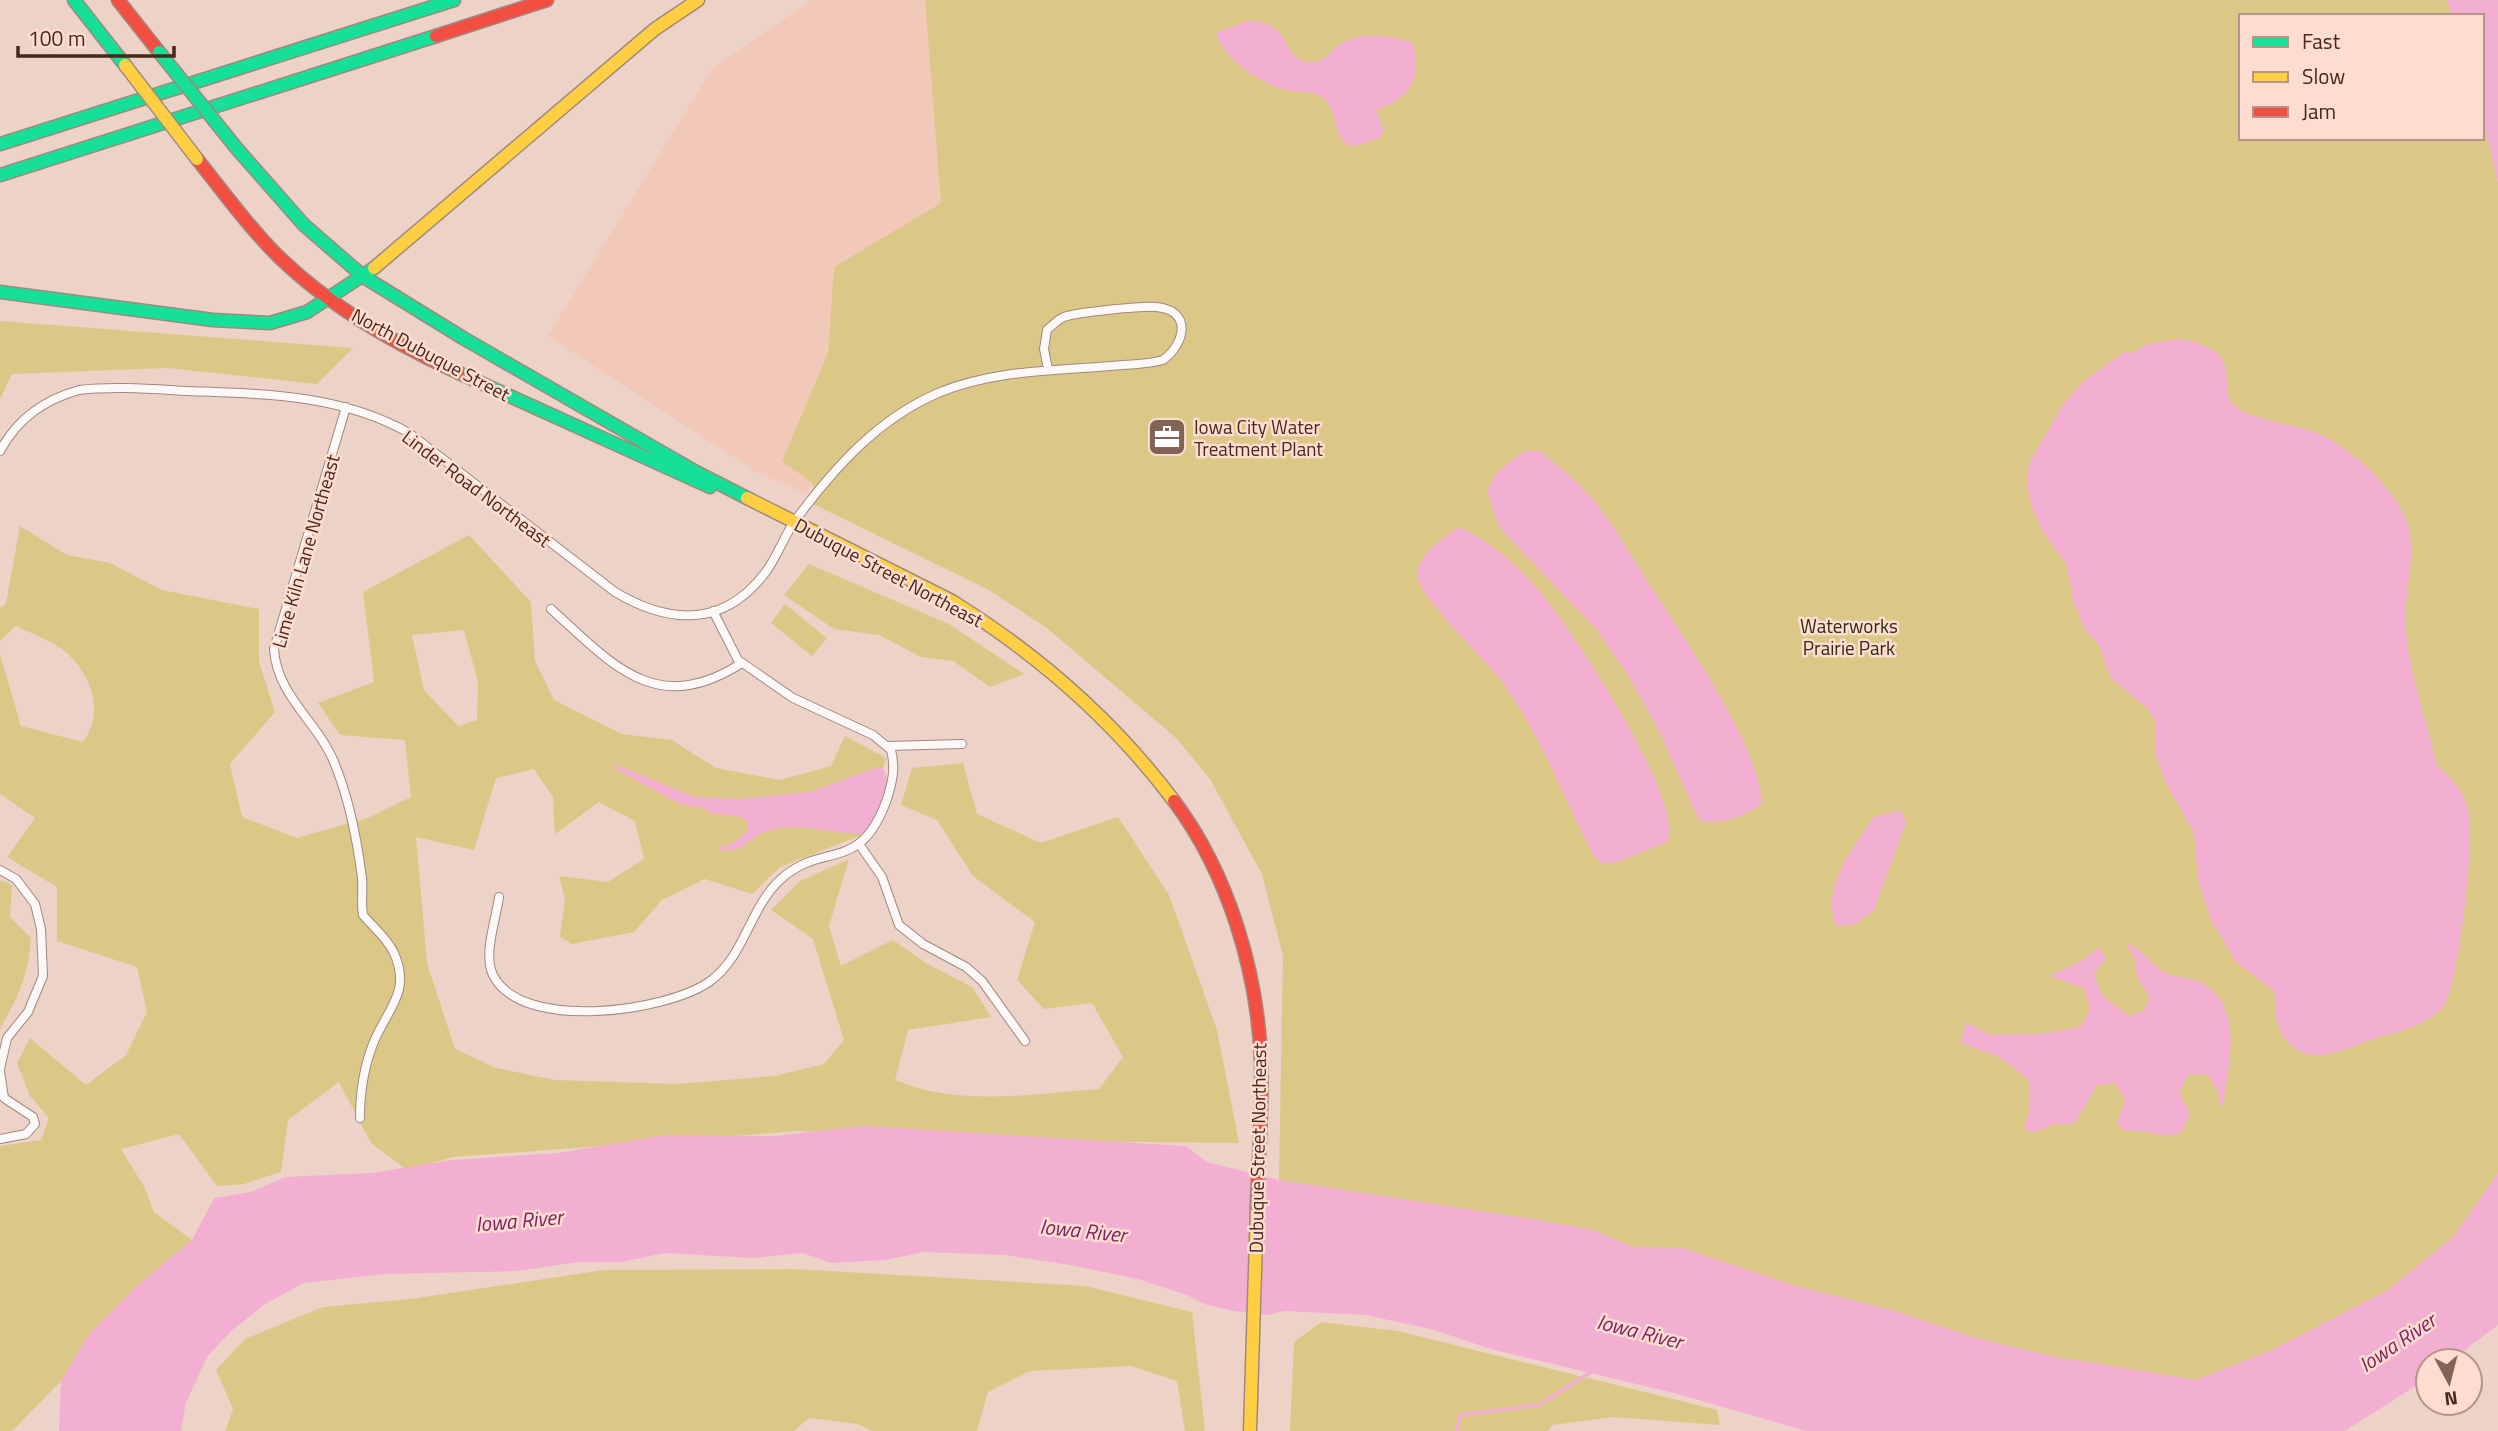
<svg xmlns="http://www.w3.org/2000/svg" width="2498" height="1431" font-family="'Titillium Web',sans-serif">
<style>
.built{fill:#f2c8b8}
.green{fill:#dbc886;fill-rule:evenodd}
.water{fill:#f3afd2}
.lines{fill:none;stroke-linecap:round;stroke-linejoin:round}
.stream{stroke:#f3afd2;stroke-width:3.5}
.street-casing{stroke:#a1887e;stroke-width:10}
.fast-casing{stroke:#a1887e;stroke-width:15}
.slow-casing{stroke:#a1887e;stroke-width:15}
.jam-casing{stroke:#a1887e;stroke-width:15}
.street{stroke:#fcf8f7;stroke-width:8}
.fast{stroke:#16e098;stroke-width:12}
.slow{stroke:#ffcf43;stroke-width:12}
.jam{stroke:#f24e42;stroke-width:12}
.fast-bridge-casing{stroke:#a1887e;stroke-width:15;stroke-linecap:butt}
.slow-bridge-casing{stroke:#a1887e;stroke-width:15;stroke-linecap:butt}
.fast-bridge{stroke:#16e098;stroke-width:12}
.slow-bridge{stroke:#ffcf43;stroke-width:12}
.labels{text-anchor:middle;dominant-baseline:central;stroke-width:5;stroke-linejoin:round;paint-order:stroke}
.street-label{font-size:19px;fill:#47281b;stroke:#feddd0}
.poi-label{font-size:19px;fill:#47281b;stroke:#feddd0;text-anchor:start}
.park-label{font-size:19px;fill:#2e2b15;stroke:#feddd0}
.water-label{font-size:21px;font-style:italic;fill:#7e2163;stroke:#feddd0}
</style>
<rect width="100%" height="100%" fill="#edd2c7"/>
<polygon class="built" points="812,0 925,0 941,203 834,267 828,353 782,461 812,483 805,494 755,471 548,336 712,69"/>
<g class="green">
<polygon points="925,0 2447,0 2452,16 2241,16 2241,138 2482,138 2482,115 2498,182 2498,1173 2453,1237 2388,1290 2272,1350 2196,1380 2050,1356 1976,1338 1891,1310 1795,1286 1683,1248 1633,1247 1593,1230 1279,1180 1283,956 1262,874 1210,779 1176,738 1047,628 989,590 809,502 817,493 812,483 782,461 828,353 834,267 941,203"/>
<polygon points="0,321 353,348 317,384 167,368 12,374 0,399"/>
<path d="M 20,526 L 67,555 L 110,563 L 162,590 L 259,609 L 259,662 L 275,712 L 230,764 L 242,817 L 297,838 L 368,818 L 411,797 L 405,740 L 340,735 L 318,703 L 374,682 L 363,592 L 469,535 L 531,602 L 535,661 L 554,700 L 622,734 L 672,740 L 716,768 L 780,780 L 831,766 L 845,736 L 886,758 L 864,834 L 780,867 L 752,894 L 705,879 L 662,900 L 634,932 L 572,944 L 560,937 L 565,899 L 559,876 L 608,882 L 644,859 L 635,821 L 599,802 L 555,834 L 553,797 L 534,769 L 496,778 L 474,850 L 416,837 L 427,963 L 455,1049 L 496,1068 L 555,1080 L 677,1084 L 775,1076 L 824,1064 L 844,1040 L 813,939 L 771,910 L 800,881 L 849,859 L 829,926 L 841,966 L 893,940 L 926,963 L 972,987 L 991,1017 L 908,1030 L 895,1080 C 959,1107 1032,1094 1099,1089 L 1123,1057 L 1092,1003 L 1044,1009 L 1017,980 L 1035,922 L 973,876 L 937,820 L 901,805 L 912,768 L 963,763 L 977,814 L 1041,843 L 1118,817 L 1169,895 L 1217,1030 L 1239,1143 L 1048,1141 L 800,1131 L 453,1157 L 407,1170 L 371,1143 L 339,1082 L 288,1120 L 281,1172 L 244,1184 L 217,1186 L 179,1134 L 121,1149 L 145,1188 L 154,1212 L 192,1240 L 139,1284 L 89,1334 L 61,1381 L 12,1431 L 0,1431 L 0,1146 L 41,1140 L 49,1118 L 30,1096 L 17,1063 L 30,1038 L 86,1085 L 126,1055 L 147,1012 L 137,967 L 57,941 L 57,887 L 7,857 L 35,818 L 0,794 L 0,654 L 21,726 L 83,742 C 104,713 93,679 69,655 C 56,642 32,634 16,626 L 0,641 L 0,608 L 6,603 ZM 464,630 L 478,682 L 477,720 L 458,726 L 424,690 L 412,635 Z"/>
<polygon points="809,564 949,624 1024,674 990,687 953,661 921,657 879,635 834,629 784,595"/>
<polygon points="785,604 827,638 812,656 771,623"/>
<path d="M 0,880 L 12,885 L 10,917 L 31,938 C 29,973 18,999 0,1028 Z"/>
<polygon points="794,1269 1085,1286 1192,1312 1205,1431 1185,1431 1177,1381 1131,1366 1030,1371 988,1392 977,1431 873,1431 858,1424 809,1418 794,1431 225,1431 233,1409 216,1370 245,1339 323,1307 411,1299 604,1270"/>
<polygon points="1321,1322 1397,1331 1717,1410 1720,1425 1614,1417 1552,1425 1548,1431 1290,1431 1294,1342"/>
</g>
<g class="water">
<polygon points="2447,0 2498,0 2498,182 2482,115 2482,16 2452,16"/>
<path d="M 1248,21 C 1296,21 1278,62 1311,62 C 1327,63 1330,49 1342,43 C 1360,32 1393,36 1412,42 C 1424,77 1409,100 1376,110 L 1384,131 L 1380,138 L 1352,147 C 1330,138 1341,112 1323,98 C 1314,90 1302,93 1292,91 C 1265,87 1223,60 1216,33 Z"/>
<path d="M 2179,339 C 2255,351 2209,393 2240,410 C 2267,424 2306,424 2331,440 C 2365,461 2411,502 2411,546 C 2412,574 2403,602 2406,631 C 2410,677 2427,721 2437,766 C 2450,776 2463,791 2468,808 C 2476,833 2459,987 2443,1007 C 2426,1026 2399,1031 2376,1038 C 2342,1049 2301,1075 2279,1028 C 2274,1017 2276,1002 2274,991 L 2236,962 L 2210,918 L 2198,880 L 2194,833 L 2164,779 L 2155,754 L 2156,724 L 2149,710 L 2111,678 L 2099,645 L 2086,631 L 2074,603 L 2066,564 L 2045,535 L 2032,508 L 2027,487 L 2029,463 L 2064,403 L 2085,380 L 2124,352 L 2132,353 L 2147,344 Z"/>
<path d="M 1524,451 L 1540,451 C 1559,466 1579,483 1595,502 C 1613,524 1627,549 1642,573 C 1673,622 1764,749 1761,804 C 1745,817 1718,826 1699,820 L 1655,723 L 1627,674 L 1596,629 L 1500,528 L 1487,491 L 1495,474 Z"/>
<path d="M 1458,527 C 1488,539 1511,561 1534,585 C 1565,618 1687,801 1667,842 L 1615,863 L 1602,863 L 1594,856 C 1562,796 1543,738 1502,682 C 1486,660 1421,598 1418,579 C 1413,558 1443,538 1458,527 Z"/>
<path d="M 614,764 L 695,797 L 740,799 L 810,792 L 875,768 L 883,768 C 895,788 876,818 864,834 C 834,834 794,820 764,832 C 748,839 741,855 720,849 L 720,846 L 731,844 L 748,831 L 748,821 L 738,816 L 710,813 L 701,807 L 682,805 L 617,770 Z"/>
<path d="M 1901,810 L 1906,822 L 1874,910 L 1854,925 L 1836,926 C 1821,885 1852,851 1873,817 Z"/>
<path d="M 2126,943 C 2143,949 2149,963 2164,972 C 2174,978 2189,977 2200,982 C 2246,1005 2228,1070 2222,1110 L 2217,1090 L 2208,1075 L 2188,1074 L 2179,1093 L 2190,1114 L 2181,1133 C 2157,1139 2149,1129 2126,1131 L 2117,1125 L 2125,1099 L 2115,1083 L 2097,1085 L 2074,1124 L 2054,1124 L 2032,1133 L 2024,1128 L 2030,1109 L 2030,1081 L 1999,1057 L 1961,1043 L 1966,1022 L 1990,1035 L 2040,1034 L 2080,1027 L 2090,1011 L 2084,988 L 2049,976 L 2083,960 L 2099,947 L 2106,958 L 2094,974 L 2102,996 L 2129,1016 L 2143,1011 L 2150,998 L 2137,977 L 2134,958 Z"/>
<polygon points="865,1126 1186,1146 1207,1162 1279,1180 1533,1219 1593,1230 1633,1247 1683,1248 1795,1286 1891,1310 1976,1338 2050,1356 2196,1380 2272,1350 2388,1290 2453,1237 2498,1173 2498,1325 2450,1361 2428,1361 2428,1378 2345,1431 1807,1431 1674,1393 1491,1349 1431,1329 1366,1315 1285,1311 1267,1315 1234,1311 1207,1305 1187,1295 1138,1279 1070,1265 1005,1255 924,1252 885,1260 831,1263 803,1253 753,1258 665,1253 621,1262 579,1262 517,1271 385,1274 304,1283 265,1304 231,1331 207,1357 186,1403 181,1431 59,1431 61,1381 89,1334 139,1284 192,1240 214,1198 251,1192 285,1177 372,1173 453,1160 558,1153 667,1135 775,1136"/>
</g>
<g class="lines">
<polyline class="stream" points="1457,1431 1460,1415 1539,1405 1592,1371"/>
<g class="street-casing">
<g id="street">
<path d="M 346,407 L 274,649 C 277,696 317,721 334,762 C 349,798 357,839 362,878 C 363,890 361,903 363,915 C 374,928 387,938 394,953 C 412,993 386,1010 373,1044 C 364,1067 360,1093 360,1118"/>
<path d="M 0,451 C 18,418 44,400 79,390 C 114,386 151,389 186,391 C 264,394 340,394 409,433 L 615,592 C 669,624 723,628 765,573 C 778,556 784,535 797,518 C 835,467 878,419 938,393 C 993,370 1052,371 1110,366 C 1128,364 1146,365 1163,360 C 1186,343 1192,310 1156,307 C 1142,306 1077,312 1064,317 C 1058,319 1052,326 1047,330 L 1044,349 L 1048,369"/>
<path d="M 551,609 C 613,665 656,718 742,663"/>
<polyline points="887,746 962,744"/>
<polyline points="859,844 882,877 899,925 923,944 966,967 982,981 1025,1041"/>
<polyline points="0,870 16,879 35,904 41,929 43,976 28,1012 7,1038 0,1069"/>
<path d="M 499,897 C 496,920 483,954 493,975 C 521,1032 665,1012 709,982 C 745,957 749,908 781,879 C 823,841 859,874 886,802 C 892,784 896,768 891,750 L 873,735 L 793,698 L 738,660 L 713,611"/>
<polyline points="0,1071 4,1098 33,1117 35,1124 26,1134 0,1139"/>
</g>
</g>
<g class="fast-casing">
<g id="fast">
<polyline points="74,0 125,65"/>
<polyline points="0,144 454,0"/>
<polyline points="238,150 304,225 364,277 463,338 696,472 747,498"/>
<polyline points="0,175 436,36"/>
<polyline points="0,292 213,320 270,323 307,312 374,268"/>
<polyline points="459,373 710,487"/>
</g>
</g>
<g class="slow-casing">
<g id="slow">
<polyline points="374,268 655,29 698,0"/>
<path d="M 747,498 L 952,601 C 1037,654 1114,721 1174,801"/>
<polyline points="1250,1431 1257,1207"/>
</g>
</g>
<g class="jam-casing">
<g id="jam">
<polyline points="118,0 159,52"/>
<polyline points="436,36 547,0"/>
<path d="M 197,159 C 218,185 238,213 261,238 C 313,297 389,341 459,373"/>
<path d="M 1174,801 C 1228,873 1258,972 1261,1062 C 1263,1110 1258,1159 1257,1207"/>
</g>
</g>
<use href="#street" class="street"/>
<use href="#fast" class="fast"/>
<use href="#slow" class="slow"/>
<use href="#jam" class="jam"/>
<g class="fast-bridge-casing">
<polyline id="fast-bridge" points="159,52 238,150"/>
</g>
<g class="slow-bridge-casing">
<polyline id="slow-bridge" points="125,65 197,159"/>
</g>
<use href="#fast-bridge" class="fast-bridge"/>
<use href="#slow-bridge" class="slow-bridge"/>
</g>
<defs>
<g id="office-square" transform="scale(2.0125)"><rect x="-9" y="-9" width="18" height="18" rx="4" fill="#816457" stroke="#feddd0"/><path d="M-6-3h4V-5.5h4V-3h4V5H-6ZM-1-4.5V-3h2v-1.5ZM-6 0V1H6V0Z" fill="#fff"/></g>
</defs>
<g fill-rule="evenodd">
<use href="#office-square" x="1167" y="437"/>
</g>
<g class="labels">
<g class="street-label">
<text transform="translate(431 354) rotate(28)">North Dubuque Street</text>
<text transform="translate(477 488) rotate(37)">Linder Road Northeast</text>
<text transform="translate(305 551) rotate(-74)">Lime Kiln Lane Northeast</text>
<text transform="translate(889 572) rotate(28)">Dubuque Street Northeast</text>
<text transform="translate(1257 1148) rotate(-89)">Dubuque Street Northeast</text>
</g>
<g class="poi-label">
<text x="1194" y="426">Iowa City Water<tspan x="1194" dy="22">Treatment Plant</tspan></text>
</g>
<g class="park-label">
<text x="1849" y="625">Waterworks<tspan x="1849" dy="22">Prairie Park</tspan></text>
</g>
<g class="water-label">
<text transform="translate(519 1220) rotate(-5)">Iowa River</text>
<text transform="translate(1083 1230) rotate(6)">Iowa River</text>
<text transform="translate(1640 1331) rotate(14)">Iowa River</text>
<text transform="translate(2397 1342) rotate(-34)">Iowa River</text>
</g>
</g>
<rect x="2239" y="14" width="245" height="126" fill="#feddd0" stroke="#b59588" stroke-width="2"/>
<rect x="2253" y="37" width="35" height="10" fill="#16e098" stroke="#b59588" stroke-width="2"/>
<text x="2302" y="49" font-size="21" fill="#47281b">Fast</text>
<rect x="2253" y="72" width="35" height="10" fill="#ffcf43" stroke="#b59588" stroke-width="2"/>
<text x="2302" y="84" font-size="21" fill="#47281b">Slow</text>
<rect x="2253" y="107" width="35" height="10" fill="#f24e42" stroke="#b59588" stroke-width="2"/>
<text x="2302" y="119" font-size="21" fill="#47281b">Jam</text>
<g transform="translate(2449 1382) rotate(173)"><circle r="33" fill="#feddd0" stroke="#b59588" stroke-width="2"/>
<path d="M0-5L12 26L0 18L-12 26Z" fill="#816457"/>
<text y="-10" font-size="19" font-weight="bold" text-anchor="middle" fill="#47281b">N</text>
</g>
<path d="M18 46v10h156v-10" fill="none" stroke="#47281b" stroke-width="3.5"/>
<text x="28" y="46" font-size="21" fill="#47281b" stroke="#feddd0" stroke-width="5" paint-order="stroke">100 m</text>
</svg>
